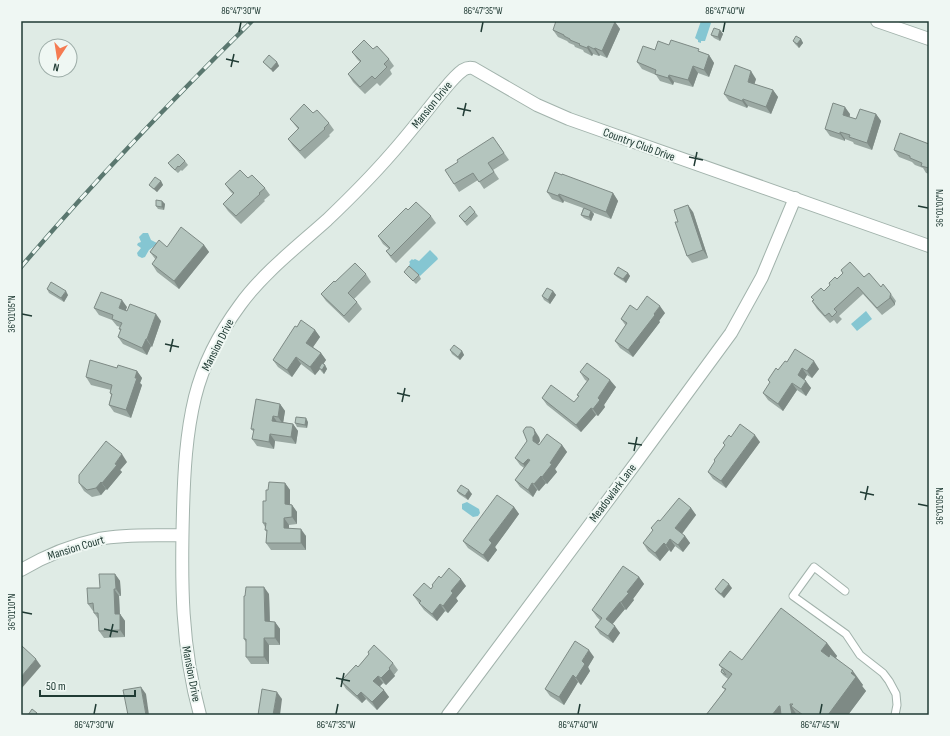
<svg xmlns="http://www.w3.org/2000/svg" width="950" height="736" font-family="'Sofia Sans Condensed',sans-serif">
<style>
.water{fill:#85c6d2}
.lines{fill:none;stroke-linecap:round;stroke-linejoin:round}
.lane-casing{stroke:#a2b3ac;stroke-width:9}
.street-casing{stroke:#a2b3ac;stroke-width:14}
.lane{stroke:#fff;stroke-width:7}
.street{stroke:#fff;stroke-width:12}
.rail-casing{stroke:#5a776f;stroke-width:4.5}
.rail{stroke:#eff7f3;stroke-width:3;stroke-dasharray:9;stroke-linecap:butt}
.wall{fill:#9ba9a3}
.shaded-wall{fill:#7e8a85}
.building{fill:#b4c5be;stroke:#7e8a85}
.ticks{fill:none;stroke:#203b34;stroke-width:1.5}
.labels{text-anchor:middle;dominant-baseline:central;stroke-width:4;stroke-linejoin:round;paint-order:stroke}
.street-label{font-size:12px;fill:#203b34;stroke:#eff7f3}
.neatline{fill:none;stroke:#203b34;stroke-width:1.5}
.ticks-label{font-size:10px;text-anchor:middle;fill:#203b34}
</style>
<rect width="100%" height="100%" fill="#dfebe5"/>
<g class="water">
<polygon points="701,21 708,21 711,23 705,41 701,41 701,43 698,42 698,40 695,38"/>
<polygon points="143,233 148,233 151,240 157,243 156,245 149,250 145,257 142,258 138,256 137,253 141,248 137,245 138,243 141,242 139,237"/>
<polygon points="430,250 437,257 438,259 420,276 409,266 410,263 409,262 412,259 413,260 415,259 419,261"/>
<polygon points="866,311 872,319 857,331 851,324"/>
<polygon points="467,502 479,509 480,513 478,516 473,517 462,509 462,504"/>
</g>
<g class="lines">
<g class="lane-casing">
<polyline id="lane" points="845,591 814,567 793,596 846,634 860,655 883,673 889,681 896,694 897,705 895,715"/>
</g>
<g class="street-casing">
<g id="street">
<polyline points="877,21 929,39"/>
<path d="M 21,570 C 45,556 71,545 99,539 C 126,534 155,536 182,535"/>
<path d="M 200,715 C 181,646 181,582 183,511 C 184,473 186,434 195,397 C 203,365 220,332 240,305 C 263,273 298,246 327,220 C 349,199 371,177 391,154 C 407,136 422,117 437,98 C 445,89 453,77 463,70 C 466,68 469,67 473,68 L 537,105 L 569,119 L 929,246"/>
<polyline points="448,715 638,460 731,333 762,277 795,198"/>
</g>
</g>
<use href="#lane" class="lane"/>
<use href="#street" class="street"/>
<g class="rail-casing">
<path id="rail" d="M 21,267 C 94,181 172,100 252,21"/>
</g>
<use href="#rail" class="rail"/>
</g>
<g class="wall">
<polygon points="615,22 620,29 607,58 600,55 599,56 593,54 592,56 584,52 583,50 575,47 574,45 569,43 567,41 558,37 553,30"/>
<polygon points="720,30 723,34 720,41 714,38 711,35"/>
<polygon points="801,39 803,43 799,48 795,44 793,41"/>
<polygon points="669,45 701,52 709,55 714,63 709,77 698,73 693,87 674,82 673,85 660,81 656,75 642,69 637,62 655,50"/>
<polygon points="352,52 389,59 394,66 390,70 392,74 380,86 377,83 365,94 353,82 348,74 360,62 357,59"/>
<polygon points="263,62 277,62 279,66 273,72"/>
<polygon points="756,79 754,84 773,90 778,97 771,114 748,106 747,108 729,101 724,94"/>
<polygon points="313,113 329,123 334,130 329,135 330,136 305,159 293,146 288,139 298,129 290,119"/>
<polygon points="850,114 850,117 856,119 876,114 881,121 872,150 854,144 853,142 845,139 845,141 830,136 825,129"/>
<polygon points="498,144 509,160 493,170 499,179 484,189 478,180 459,192 454,184"/>
<polygon points="929,144 929,174 926,173 923,168 915,165 912,162 899,157 894,150"/>
<polygon points="185,161 188,165 182,171 181,170 178,173 171,167 168,163"/>
<polygon points="248,178 265,188 270,195 264,200 265,201 241,224 228,211 223,204 233,194 230,191 225,184"/>
<polygon points="161,181 163,185 157,192 152,188 149,185"/>
<polygon points="547,192 613,193 618,201 611,219 592,212 594,214 591,221 584,218 581,215 583,208 564,201 563,203 552,199"/>
<polygon points="162,201 165,204 164,210 158,209 156,206"/>
<polygon points="408,210 431,216 436,223 396,263 391,258 386,251 389,249 383,244 378,236"/>
<polygon points="475,212 478,216 467,226 459,216"/>
<polygon points="693,212 708,258 692,263 687,256 678,222"/>
<polygon points="204,245 209,252 179,289 157,272 152,264 156,260 150,252 167,247"/>
<polygon points="841,270 864,277 881,287 891,294 896,301 895,303 895,305 882,315 863,294 839,316 842,319 837,324 834,320 830,323 817,309 812,301 814,300 811,297 824,291 830,285 829,283 837,279 843,274"/>
<polygon points="404,272 419,275 421,279 416,284"/>
<polygon points="628,273 630,276 626,283 617,277 614,274"/>
<polygon points="366,274 371,282 354,299 357,302 362,309 349,323 326,301 321,294 335,282"/>
<polygon points="47,289 68,295 64,302 49,293"/>
<polygon points="553,291 556,295 550,304 544,300 542,296"/>
<polygon points="127,307 125,310 161,321 152,347 151,346 147,355 123,344 118,337 121,331 119,329 120,327 117,326 112,320 99,315 94,308"/>
<polygon points="637,310 665,313 659,321 660,322 633,357 620,348 615,341 626,326 621,319"/>
<polygon points="297,327 315,330 320,337 313,347 321,353 326,360 323,364 325,365 327,369 324,374 321,371 320,369 315,375 301,364 292,377 278,367 273,360"/>
<polygon points="450,350 462,351 464,355 460,360 452,354"/>
<polygon points="787,362 819,369 812,378 807,375 804,380 811,388 806,396 797,390 783,411 768,400 763,393 770,383 768,380"/>
<polygon points="117,368 137,371 142,378 140,383 142,385 131,418 114,412 109,405 111,395 110,393 111,390 91,385 86,377"/>
<polygon points="580,372 616,387 604,405 605,407 598,416 596,415 581,432 547,405 542,398 574,402 579,397 577,395 587,381 585,380"/>
<polygon points="280,404 285,411 283,422 293,424 298,431 296,444 275,441 274,449 257,446 252,439 254,432 251,429"/>
<polygon points="308,422 307,428 297,427 295,423"/>
<polygon points="539,437 540,441 538,444 539,445 562,445 567,452 555,469 557,472 547,484 546,483 539,491 537,490 533,497 520,487 515,480 524,468 520,465 515,458"/>
<polygon points="731,437 760,442 726,488 713,479 708,472 715,462 714,460 725,445 723,443"/>
<polygon points="127,462 120,470 122,472 107,490 106,489 101,495 92,497 84,491 79,483"/>
<polygon points="285,483 290,490 290,504 292,505 297,512 297,524 289,525 289,528 306,536 306,550 271,550 266,543 267,532 265,530 265,527 263,523 268,490"/>
<polygon points="457,491 472,494 468,500 459,494"/>
<polygon points="514,507 519,514 495,547 497,550 488,562 468,548 463,541"/>
<polygon points="691,508 696,515 682,534 685,536 690,543 683,552 675,546 671,552 669,550 660,561 648,551 643,543 653,531 651,528 660,521"/>
<polygon points="115,574 120,581 121,596 119,596 120,614 125,621 125,637 104,638 99,631 99,620 94,613 94,611 93,611 88,604"/>
<polygon points="639,577 644,584 633,599 634,600 626,610 625,609 612,624 620,633 613,643 600,634 595,627 600,620 597,617 592,610"/>
<polygon points="441,578 466,586 456,598 458,601 448,613 445,611 437,621 424,610 413,595 431,589 433,587 432,585"/>
<polygon points="732,588 724,598 718,593 715,589"/>
<polygon points="269,594 270,622 275,622 280,629 280,645 269,645 269,664 251,664 246,657 246,642 244,639"/>
<polygon points="827,643 837,656 836,658 863,685 862,686 866,691 848,715 706,715 725,690 722,687 728,679 723,675 721,672 722,669 719,665"/>
<polygon points="368,652 393,663 398,670 394,675 395,676 386,685 383,683 380,686 389,697 377,710 366,699 362,703 346,689 341,681 358,667 369,654"/>
<polygon points="594,657 588,667 590,671 581,685 578,682 564,705 550,696 545,689"/>
</g>
<g class="shaded-wall">
<polygon points="615,22 620,29 607,58 602,51"/>
<polygon points="720,30 723,34 720,41 718,37"/>
<polygon points="801,39 803,43 799,48 797,44"/>
<polygon points="588,46 593,54 592,56 587,48"/>
<polygon points="595,48 600,55 599,56 594,49"/>
<polygon points="709,55 714,63 709,77 704,70"/>
<polygon points="277,62 279,66 273,72 271,69"/>
<polygon points="693,66 698,73 693,87 688,80"/>
<polygon points="751,71 756,79 753,89 748,82"/>
<polygon points="669,75 674,82 673,85 668,78"/>
<polygon points="773,90 778,97 771,114 766,107"/>
<polygon points="743,99 748,106 747,108 742,101"/>
<polygon points="845,107 850,114 848,122 843,115"/>
<polygon points="876,114 881,121 872,150 867,143"/>
<polygon points="840,132 845,139 845,141 840,134"/>
<polygon points="161,181 163,185 157,192 154,189"/>
<polygon points="613,193 618,201 611,219 606,212"/>
<polygon points="559,194 564,201 563,203 558,196"/>
<polygon points="162,201 165,204 164,210 162,207"/>
<polygon points="688,205 693,212 708,258 703,250"/>
<polygon points="591,211 594,214 591,221 589,217"/>
<polygon points="204,245 209,252 179,289 174,281"/>
<polygon points="628,273 630,276 626,283 623,279"/>
<polygon points="66,291 68,295 64,302 61,298"/>
<polygon points="553,291 556,295 550,304 548,300"/>
<polygon points="890,296 895,303 895,305 890,298"/>
<polygon points="122,300 127,307 124,315 119,308"/>
<polygon points="660,306 665,313 659,321 660,322 633,357 628,350"/>
<polygon points="156,314 161,321 152,347 147,339"/>
<polygon points="315,330 320,337 311,350 306,343"/>
<polygon points="146,339 151,346 147,355 142,348"/>
<polygon points="462,351 464,355 460,360 458,357"/>
<polygon points="321,353 326,360 320,369 319,368 320,369 315,375 310,367"/>
<polygon points="296,357 301,364 292,377 287,370"/>
<polygon points="814,361 819,369 812,378 807,371"/>
<polygon points="325,365 327,369 324,374 322,370"/>
<polygon points="802,368 807,375 803,382 798,375"/>
<polygon points="137,371 142,378 140,383 142,385 131,418 126,410"/>
<polygon points="610,380 616,387 604,405 605,407 598,416 593,409 598,398"/>
<polygon points="806,381 811,388 806,396 801,389"/>
<polygon points="792,383 797,390 783,411 778,404"/>
<polygon points="280,404 285,411 283,424 278,417"/>
<polygon points="591,408 596,415 581,432 576,425"/>
<polygon points="273,416 278,423 272,421"/>
<polygon points="306,418 308,422 307,428 305,425"/>
<polygon points="293,424 298,431 296,444 291,437"/>
<polygon points="534,429 539,437 540,441 538,444 533,441 533,437"/>
<polygon points="270,434 275,441 274,449 269,442"/>
<polygon points="755,435 760,442 726,488 721,481"/>
<polygon points="562,445 567,452 555,469 557,472 547,484 542,477 550,463"/>
<polygon points="122,454 127,462 120,470 122,472 107,490 102,483 115,464"/>
<polygon points="528,459 533,466 528,471 523,464"/>
<polygon points="541,476 546,483 539,491 534,484"/>
<polygon points="101,482 106,489 101,495 96,488"/>
<polygon points="285,483 290,490 290,511 285,504"/>
<polygon points="532,483 537,490 533,497 528,490"/>
<polygon points="469,490 472,494 468,500 465,496"/>
<polygon points="292,505 297,512 297,524 292,517"/>
<polygon points="514,507 519,514 495,547 497,550 488,562 483,555 489,540"/>
<polygon points="691,508 696,515 680,536 675,528"/>
<polygon points="284,518 289,525 289,535 284,528"/>
<polygon points="301,529 306,536 306,550 301,543"/>
<polygon points="685,536 690,543 683,552 678,545"/>
<polygon points="670,539 675,546 671,552 666,545"/>
<polygon points="664,543 669,550 660,561 655,553"/>
<polygon points="115,574 120,581 121,596 116,589"/>
<polygon points="639,577 644,584 633,599 634,600 626,610 621,602 627,592"/>
<polygon points="461,579 466,586 456,598 458,601 448,613 443,606 451,591"/>
<polygon points="729,584 732,588 724,598 721,594"/>
<polygon points="264,587 269,594 270,629 265,621"/>
<polygon points="114,589 119,596 120,621 115,614"/>
<polygon points="620,602 625,609 611,626 606,619"/>
<polygon points="440,604 445,611 437,621 432,614"/>
<polygon points="120,614 125,621 125,637 120,630"/>
<polygon points="275,622 280,629 280,645 275,638"/>
<polygon points="615,626 620,633 613,643 608,636"/>
<polygon points="264,638 269,645 269,664 264,657"/>
<polygon points="827,643 837,656 831,665 821,651"/>
<polygon points="589,650 594,657 588,667 590,671 581,685 576,678 582,661"/>
<polygon points="36,659 41,666 21,689 21,677"/>
<polygon points="390,669 395,676 386,685 381,678"/>
<polygon points="853,671 863,685 862,686 866,691 848,715 828,715"/>
<polygon points="573,675 578,682 564,705 559,697"/>
<polygon points="378,676 383,683 378,688 373,681"/>
<polygon points="141,687 146,694 149,715 146,715"/>
<polygon points="384,690 389,697 377,710 372,702"/>
<polygon points="277,692 282,699 280,715 273,715"/>
<polygon points="361,692 366,699 362,703 357,696"/>
<polygon points="790,704 793,708 791,706 797,715 792,715"/>
<polygon points="779,706 785,715 772,715"/>
</g>
<g class="building">
<polygon points="556,21 613,21 615,22 602,51 595,48 594,49 588,46 587,48 579,45 580,44 570,40 570,39 564,36 564,35 553,30"/>
<polygon points="714,28 720,30 718,37 711,35"/>
<polygon points="796,36 801,39 797,44 793,41"/>
<polygon points="364,40 373,49 377,46 389,59 384,64 387,67 375,79 372,76 360,87 348,74 361,61 352,52"/>
<polygon points="671,40 699,49 698,51 709,55 704,70 693,66 688,80 669,75 668,78 655,74 656,70 637,62 643,46 655,50 658,41 669,45"/>
<polygon points="269,55 277,62 271,69 263,62"/>
<polygon points="735,65 751,71 748,82 773,90 766,107 743,99 742,101 724,94"/>
<polygon points="833,103 845,107 843,115 856,119 860,109 876,114 867,143 849,137 850,135 840,132 840,134 825,129"/>
<polygon points="304,104 313,113 317,110 329,123 324,128 325,129 300,151 288,139 299,128 290,119"/>
<polygon points="900,133 929,144 929,168 921,166 922,163 910,158 910,156 894,150"/>
<polygon points="493,137 504,153 488,163 494,172 479,182 473,173 454,184 445,170 458,162 457,160"/>
<polygon points="178,154 185,161 179,167 178,166 175,170 168,163"/>
<polygon points="240,170 248,178 252,175 265,188 259,193 260,194 236,216 223,204 234,193 225,184"/>
<polygon points="555,172 562,175 562,174 613,193 606,212 559,194 558,196 547,192"/>
<polygon points="155,177 161,181 154,189 149,185"/>
<polygon points="156,200 162,201 162,207 156,206"/>
<polygon points="416,202 431,216 391,256 386,251 390,248 378,236 406,208 408,210"/>
<polygon points="688,205 703,250 687,256 675,222 678,222 674,210"/>
<polygon points="470,206 475,212 465,222 459,216"/>
<polygon points="584,208 591,211 589,217 581,215"/>
<polygon points="181,227 204,245 174,281 152,264 157,257 150,252 159,240 167,247"/>
<polygon points="850,262 864,277 869,273 881,287 883,284 891,294 890,296 890,298 877,308 858,287 834,309 837,312 832,317 829,313 825,316 812,301 814,300 811,297 821,288 824,291 830,285 829,283 835,277 837,279 843,273 841,270"/>
<polygon points="355,263 366,274 348,293 357,302 344,316 321,294 334,281 335,282"/>
<polygon points="409,266 419,275 413,281 404,272"/>
<polygon points="618,267 628,273 623,279 614,274"/>
<polygon points="51,282 66,291 61,298 47,289"/>
<polygon points="547,288 553,291 548,300 542,296"/>
<polygon points="101,292 122,300 119,308 127,311 130,304 156,314 147,339 146,339 142,348 118,337 121,329 119,329 122,323 112,319 113,315 94,308"/>
<polygon points="647,296 660,306 654,314 655,315 628,350 615,341 627,323 621,319 630,305 637,310"/>
<polygon points="301,320 315,330 306,343 321,353 310,367 296,357 287,370 273,360 295,326 297,327"/>
<polygon points="454,345 462,351 458,357 450,350"/>
<polygon points="795,349 814,361 807,371 802,368 798,375 806,381 801,389 792,383 778,404 763,393 770,382 768,380 776,368 778,370 785,361 787,362"/>
<polygon points="90,360 117,368 118,365 137,371 135,378 137,378 126,410 109,405 112,394 110,393 112,385 86,377"/>
<polygon points="322,363 325,365 322,370 319,368"/>
<polygon points="587,363 610,380 598,398 600,400 593,409 591,408 576,425 542,398 551,385 574,402 579,396 577,395 589,379 580,372"/>
<polygon points="256,399 280,404 278,417 273,416 272,421 293,424 291,437 270,434 269,442 252,439 254,429 251,429"/>
<polygon points="296,417 306,418 305,425 295,423"/>
<polygon points="740,424 755,435 721,481 708,472 715,461 714,460 725,445 723,443 729,435 731,437"/>
<polygon points="526,427 531,427 534,429 535,434 533,437 533,441 539,445 547,434 562,445 550,463 552,464 542,477 541,476 534,484 532,483 528,490 515,480 530,460 528,459 523,464 515,458 527,441 523,431"/>
<polygon points="106,441 122,454 115,464 117,465 102,483 101,482 96,488 87,490 79,483 79,475"/>
<polygon points="269,482 285,483 285,504 292,505 292,517 284,518 284,528 301,529 301,543 266,543 267,530 265,530 266,523 263,523 263,501 266,501 266,490 268,490"/>
<polygon points="461,485 469,490 465,496 457,491"/>
<polygon points="497,495 514,507 489,540 492,543 483,555 463,541"/>
<polygon points="679,498 691,508 675,528 685,536 678,545 670,539 666,545 664,543 655,553 643,543 653,530 651,528 658,520 660,521"/>
<polygon points="623,566 639,577 627,592 629,593 621,602 620,602 606,619 615,626 608,636 595,627 602,618 592,610"/>
<polygon points="449,568 461,579 451,591 453,593 443,606 440,604 432,614 419,603 421,601 413,595 424,583 431,589 433,586 432,585 439,576 441,578"/>
<polygon points="99,574 115,574 116,589 114,589 115,614 120,614 120,630 99,631 98,613 94,613 93,603 88,604 87,588 100,588"/>
<polygon points="723,579 729,584 721,594 715,589"/>
<polygon points="246,587 264,587 265,621 275,622 275,638 264,638 264,657 246,657 246,639 244,639 244,596 245,596"/>
<polygon points="781,608 827,643 821,651 829,657 830,654 853,671 851,673 856,677 828,715 803,715 791,706 793,704 790,704 792,715 781,715 780,706 779,706 772,715 706,715 726,689 722,687 732,674 719,665 730,651 742,660"/>
<polygon points="575,641 589,650 582,661 585,664 576,678 573,675 559,697 545,689"/>
<polygon points="374,645 393,663 389,668 390,669 381,678 378,676 373,681 384,690 372,702 361,692 357,696 341,681 356,665 358,667 369,654 368,652"/>
<polygon points="22,646 36,659 21,677 21,647"/>
<polygon points="722,669 726,675 721,672"/>
<polygon points="141,687 146,715 128,715 123,690"/>
<polygon points="262,689 277,692 273,715 258,715"/>
<polygon points="32,709 37,713 36,715 28,715"/>
</g>
<path class="ticks" d="M 239,32 L 241,22M 481,32 L 483,22M 723,32 L 725,22M 226,59 L 239,62M 231,67 L 234,54M 457,108 L 471,111M 463,116 L 466,103M 689,157 L 703,160M 694,166 L 697,152M 918,206 L 928,208M 22,314 L 32,316M 165,344 L 179,347M 170,352 L 173,339M 397,393 L 410,396M 402,402 L 405,388M 628,443 L 642,445M 634,451 L 637,437M 860,492 L 874,495M 865,500 L 868,486M 918,504 L 928,506M 22,612 L 32,614M 104,629 L 118,632M 110,637 L 113,624M 336,678 L 350,681M 341,687 L 344,673M 94,714 L 96,704M 336,714 L 338,704M 578,714 L 580,704M 820,714 L 822,704"/>
<g class="labels">
<g class="street-label">
<text transform="translate(432 105) rotate(-51)">Mansion Drive</text>
<text transform="translate(639 145) rotate(20)">Country Club Drive</text>
<text transform="translate(218 345) rotate(-63)">Mansion Drive</text>
<text transform="translate(613 493) rotate(-53)">Meadowlark Lane</text>
<text transform="translate(76 548) rotate(-17)">Mansion Court</text>
<text transform="translate(191 674) rotate(79)">Mansion Drive</text>
</g>
</g>
<rect width="950" height="736" fill="none" stroke="#eff7f3" stroke-width="44"/>
<g transform="translate(58 58) rotate(192)"><circle r="19" fill="#eff7f3" stroke="#9caca7"/>
<path d="M0-3L7 15L0 10L-7 15Z" fill="#f57b52"/>
<text y="-6" font-size="11" font-weight="bold" text-anchor="middle" fill="#203b34">N</text>
</g>
<path d="M40 690v6h95v-6" fill="none" stroke="#203b34" stroke-width="2"/>
<text x="46" y="690" font-size="12" fill="#203b34" stroke="#eff7f3" stroke-width="3" paint-order="stroke">50 m</text>
<rect x="22" y="22" width="906" height="692" class="neatline"/>
<g class="ticks-label">
<text x="241" y="14">86°47'30"W</text>
<text x="483" y="14">86°47'35"W</text>
<text x="725" y="14">86°47'40"W</text>
<text transform="translate(939 208) rotate(-90)" y="4">36°01'00"N</text>
<text transform="translate(11 314) rotate(-90)" y="4">36°01'05"N</text>
<text transform="translate(939 506) rotate(-90)" y="4">36°01'05"N</text>
<text transform="translate(11 612) rotate(-90)" y="4">36°01'10"N</text>
<text x="94" y="728">86°47'30"W</text>
<text x="336" y="728">86°47'35"W</text>
<text x="578" y="728">86°47'40"W</text>
<text x="820" y="728">86°47'45"W</text>
</g>
</svg>
